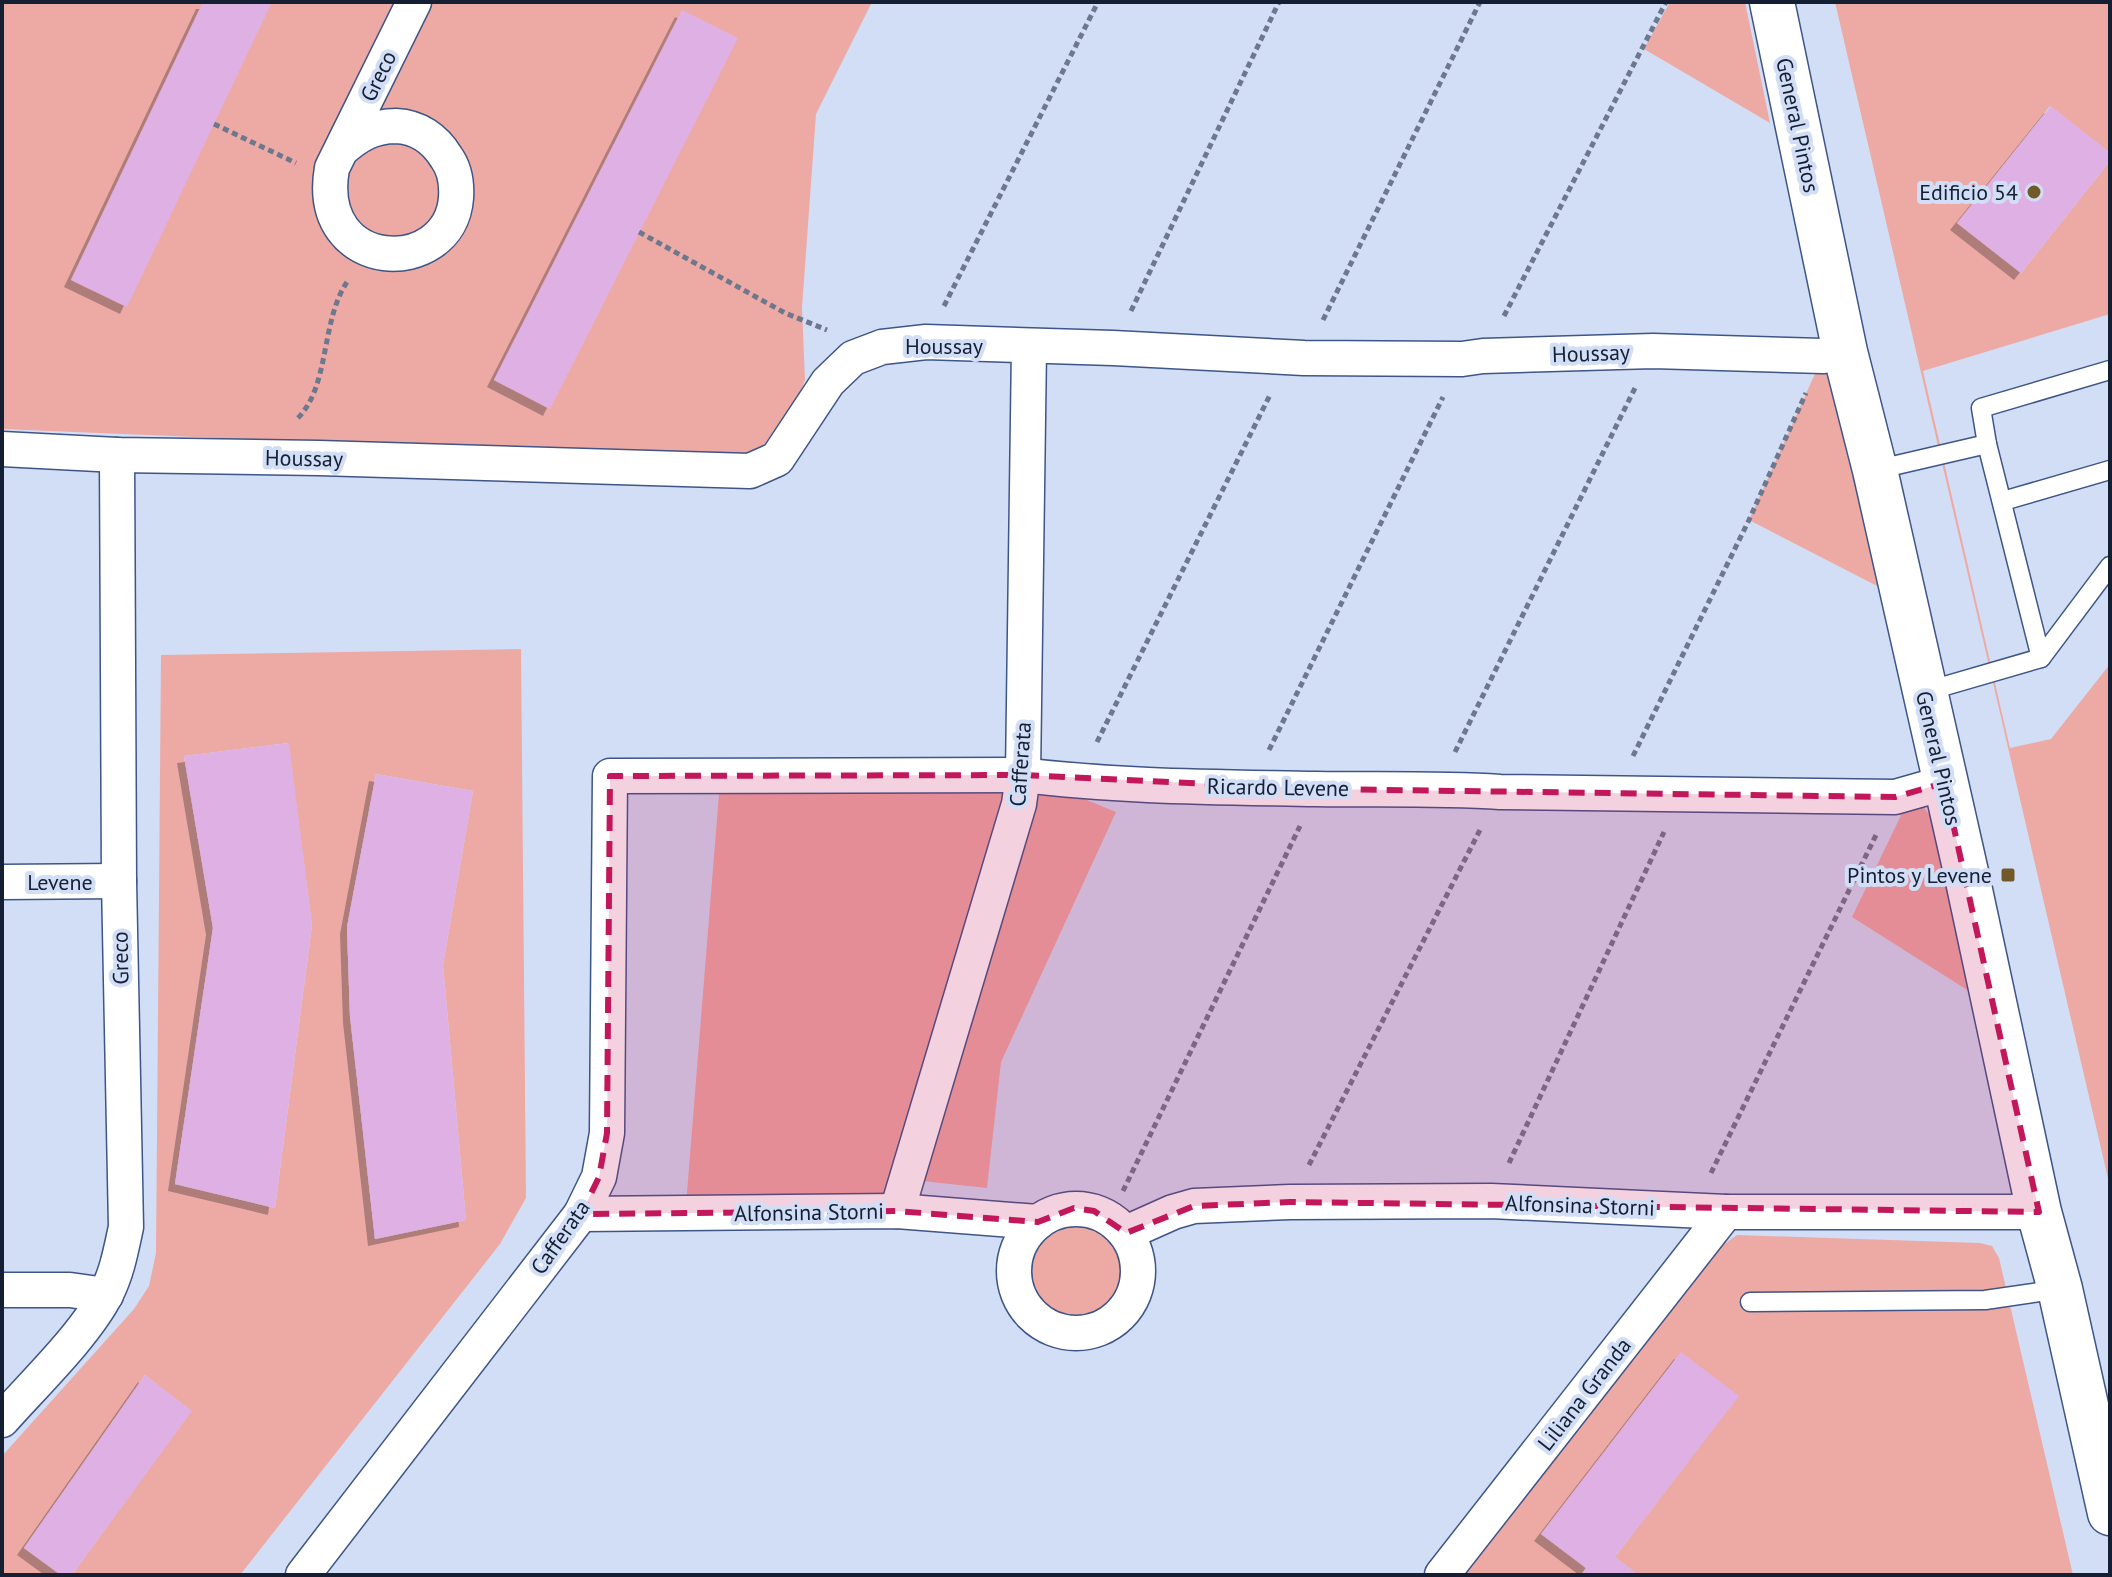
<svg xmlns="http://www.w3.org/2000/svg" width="2112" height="1577" font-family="'PT Sans',sans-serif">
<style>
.green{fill:#edaaa5;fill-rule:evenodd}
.building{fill:#deb0e3;filter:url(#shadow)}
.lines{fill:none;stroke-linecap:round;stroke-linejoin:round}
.service-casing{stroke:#3d5587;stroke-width:21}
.minor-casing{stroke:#3d5587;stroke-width:37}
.tertiary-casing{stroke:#3d5587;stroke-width:47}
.path{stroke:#6d788e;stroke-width:5;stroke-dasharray:6 4;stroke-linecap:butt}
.service{stroke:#fff;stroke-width:18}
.minor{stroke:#fff;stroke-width:34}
.tertiary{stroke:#fff;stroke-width:44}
.marked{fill:#c2185b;fill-opacity:0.2;stroke:#c2185b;stroke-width:6;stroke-dasharray:16 10;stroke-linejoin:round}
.poi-dot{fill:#71592a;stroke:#d2def5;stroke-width:3}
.labels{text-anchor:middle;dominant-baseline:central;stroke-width:8;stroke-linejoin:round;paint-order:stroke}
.street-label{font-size:22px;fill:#141f34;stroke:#d2def5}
.poi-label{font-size:22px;fill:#141f34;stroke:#d2def5;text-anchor:end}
</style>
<defs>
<filter id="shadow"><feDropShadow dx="-7" dy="7" stdDeviation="0" flood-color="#0004"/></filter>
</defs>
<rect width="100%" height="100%" fill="#d2def5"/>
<g class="green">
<polygon points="2,2 872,2 816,114 802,308 805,380 792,415 766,447 735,459 2,429"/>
<polygon points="1670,2 1745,2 1770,123 1644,49"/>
<polygon points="1835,2 2110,2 2110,153 2050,106 1958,223 2021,273 2110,161 2110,314 1923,371 2010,748 2051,739 2110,664 2110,1187"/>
<polygon points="1823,356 1839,387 1879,587 1749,520"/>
<path d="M 521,649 L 526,1198 L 500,1244 L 240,1575 L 72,1575 L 191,1411 L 145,1375 L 24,1548 L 61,1575 L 2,1575 L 2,1456 L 134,1309 L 149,1286 L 156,1253 L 161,655 ZM 288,743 L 312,925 L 275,1208 L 175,1184 L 213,928 L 184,756 ZM 376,774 L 473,791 L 443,965 L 466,1220 L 375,1239 L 350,1016 L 347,927 Z"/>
<polygon points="1004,786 1011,800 891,1193 686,1205 719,794"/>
<polygon points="1060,789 1116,812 1001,1062 987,1188 922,1181 1035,799 1048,791"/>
<polygon points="1920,802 1933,820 1972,993 1852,917 1907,803"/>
<circle cx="1076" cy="1270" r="50"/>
<polygon points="1737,1235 1980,1243 1992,1246 1999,1258 2073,1575 1638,1575 1615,1557 1738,1396 1581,1575 1463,1575 1720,1247"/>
</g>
<g class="building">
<polygon points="203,2 272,2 127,307 71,280"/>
<polygon points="682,10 738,38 550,409 494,380"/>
<polygon points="2051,106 2110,153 2110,161 2021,273 1957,223"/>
<polygon points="289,743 312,925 275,1208 175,1184 213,928 184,756"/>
<polygon points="376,774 473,791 443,965 466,1220 375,1239 350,1016 347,927"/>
<polygon points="1681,1352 1739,1396 1615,1557 1638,1575 1581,1575 1586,1568 1541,1534"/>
<polygon points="145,1375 192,1411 72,1575 61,1575 24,1548"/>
</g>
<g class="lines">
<g class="service-casing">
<g id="service">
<polyline points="1987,444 2041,658"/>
<polyline points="1875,470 1987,444 1981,408 2110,370"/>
<polyline points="2003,501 2110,470"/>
<polyline points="1924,692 2041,658 2110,566"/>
<polyline points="1750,1302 1985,1300 2060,1289"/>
</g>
</g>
<g class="minor-casing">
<g id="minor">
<path d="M 341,150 C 358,135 373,126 396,126 C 418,127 435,139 446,157 C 455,169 457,183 456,198 C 450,278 313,275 332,168 L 414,2"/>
<polyline points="2,449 117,455 319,458 750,471 777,459 828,382 853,358 882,347 926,342 1113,348 1304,358 1462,359 1483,356 1653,351 1823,356 1845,352"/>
<polyline points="2,882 119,881"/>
<circle cx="1076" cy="1271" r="62"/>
<polyline points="897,1211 1019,804 1023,775 1029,347"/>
<polyline points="581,1214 897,1211 1038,1222"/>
<polyline points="1126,1233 1173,1212 1194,1206 1290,1202 1491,1201 1726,1212 2039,1212"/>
<polyline points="2,1290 70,1290 106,1295"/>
<path d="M 2,1420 C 33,1385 86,1334 106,1294 C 117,1273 121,1250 126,1227 L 119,881 L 117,455"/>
<path d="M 303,1575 L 581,1214 L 599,1177 L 607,1133 L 610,776 L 1023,775 C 1120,787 1219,787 1316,789 C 1378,790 1438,788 1500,792 L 1895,797 L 1944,783"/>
<polyline points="1442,1575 1726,1212"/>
</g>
</g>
<g class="tertiary-casing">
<polyline id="tertiary" points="1772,2 1845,352 1875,470 1968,881 2039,1212 2060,1289 2110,1513"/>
</g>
<g class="path">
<polyline points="214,124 296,163"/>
<polyline points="639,232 785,313 827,330"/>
<polyline points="944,306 1098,2"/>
<polyline points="1131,311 1279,2"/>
<polyline points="1504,316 1666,2"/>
<polyline points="1323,320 1480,2"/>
<path d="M 298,418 C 331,384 320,319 349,279"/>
<polyline points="1097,742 1271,393"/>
<polyline points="1269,750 1443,397"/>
<polyline points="1455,752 1635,388"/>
<polyline points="1633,756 1749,520 1806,393"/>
<polyline points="1509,1163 1664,832"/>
<polyline points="1309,1165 1481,828"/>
<polyline points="1711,1173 1877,833"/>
<polyline points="1123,1191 1300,826"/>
</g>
<use href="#service" class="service"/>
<use href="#minor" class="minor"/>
<use href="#tertiary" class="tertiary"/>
</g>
<path class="marked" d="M 1023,775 L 1318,789 L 1895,797 L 1944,783 L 2039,1212 L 1290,1202 L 1194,1206 L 1126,1233 L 1094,1211 L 1074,1208 L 1038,1222 L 897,1211 L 581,1214 L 599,1177 L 607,1133 L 610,776 Z"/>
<g class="poi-dot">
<circle cx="2034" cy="192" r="8"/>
<rect x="2000" y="867" width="16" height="16" rx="4"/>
</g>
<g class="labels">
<g class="street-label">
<text transform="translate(378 76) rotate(-64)">Greco</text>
<text transform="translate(1798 125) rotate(78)">General Pintos</text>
<text x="944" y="346">Houssay</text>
<text transform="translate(1591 353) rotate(-2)">Houssay</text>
<text transform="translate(304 458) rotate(1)">Houssay</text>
<text transform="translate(1939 758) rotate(77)">General Pintos</text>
<text transform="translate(1020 764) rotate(-86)">Cafferata</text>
<text transform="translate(1278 787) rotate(1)">Ricardo Levene</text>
<text x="60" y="882">Levene</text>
<text transform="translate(120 958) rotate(-91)">Greco</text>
<text transform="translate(1580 1205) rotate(2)">Alfonsina Storni</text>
<text transform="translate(809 1212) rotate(-1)">Alfonsina Storni</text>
<text transform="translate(560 1237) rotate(-55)">Cafferata</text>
<text transform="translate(1584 1394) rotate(-52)">Liliana Granda</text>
</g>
<g class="poi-label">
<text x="2018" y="192">Edificio 54</text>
<text x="1992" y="875">Pintos y Levene</text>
</g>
</g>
<rect width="2112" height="1577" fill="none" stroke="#141f34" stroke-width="8"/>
</svg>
